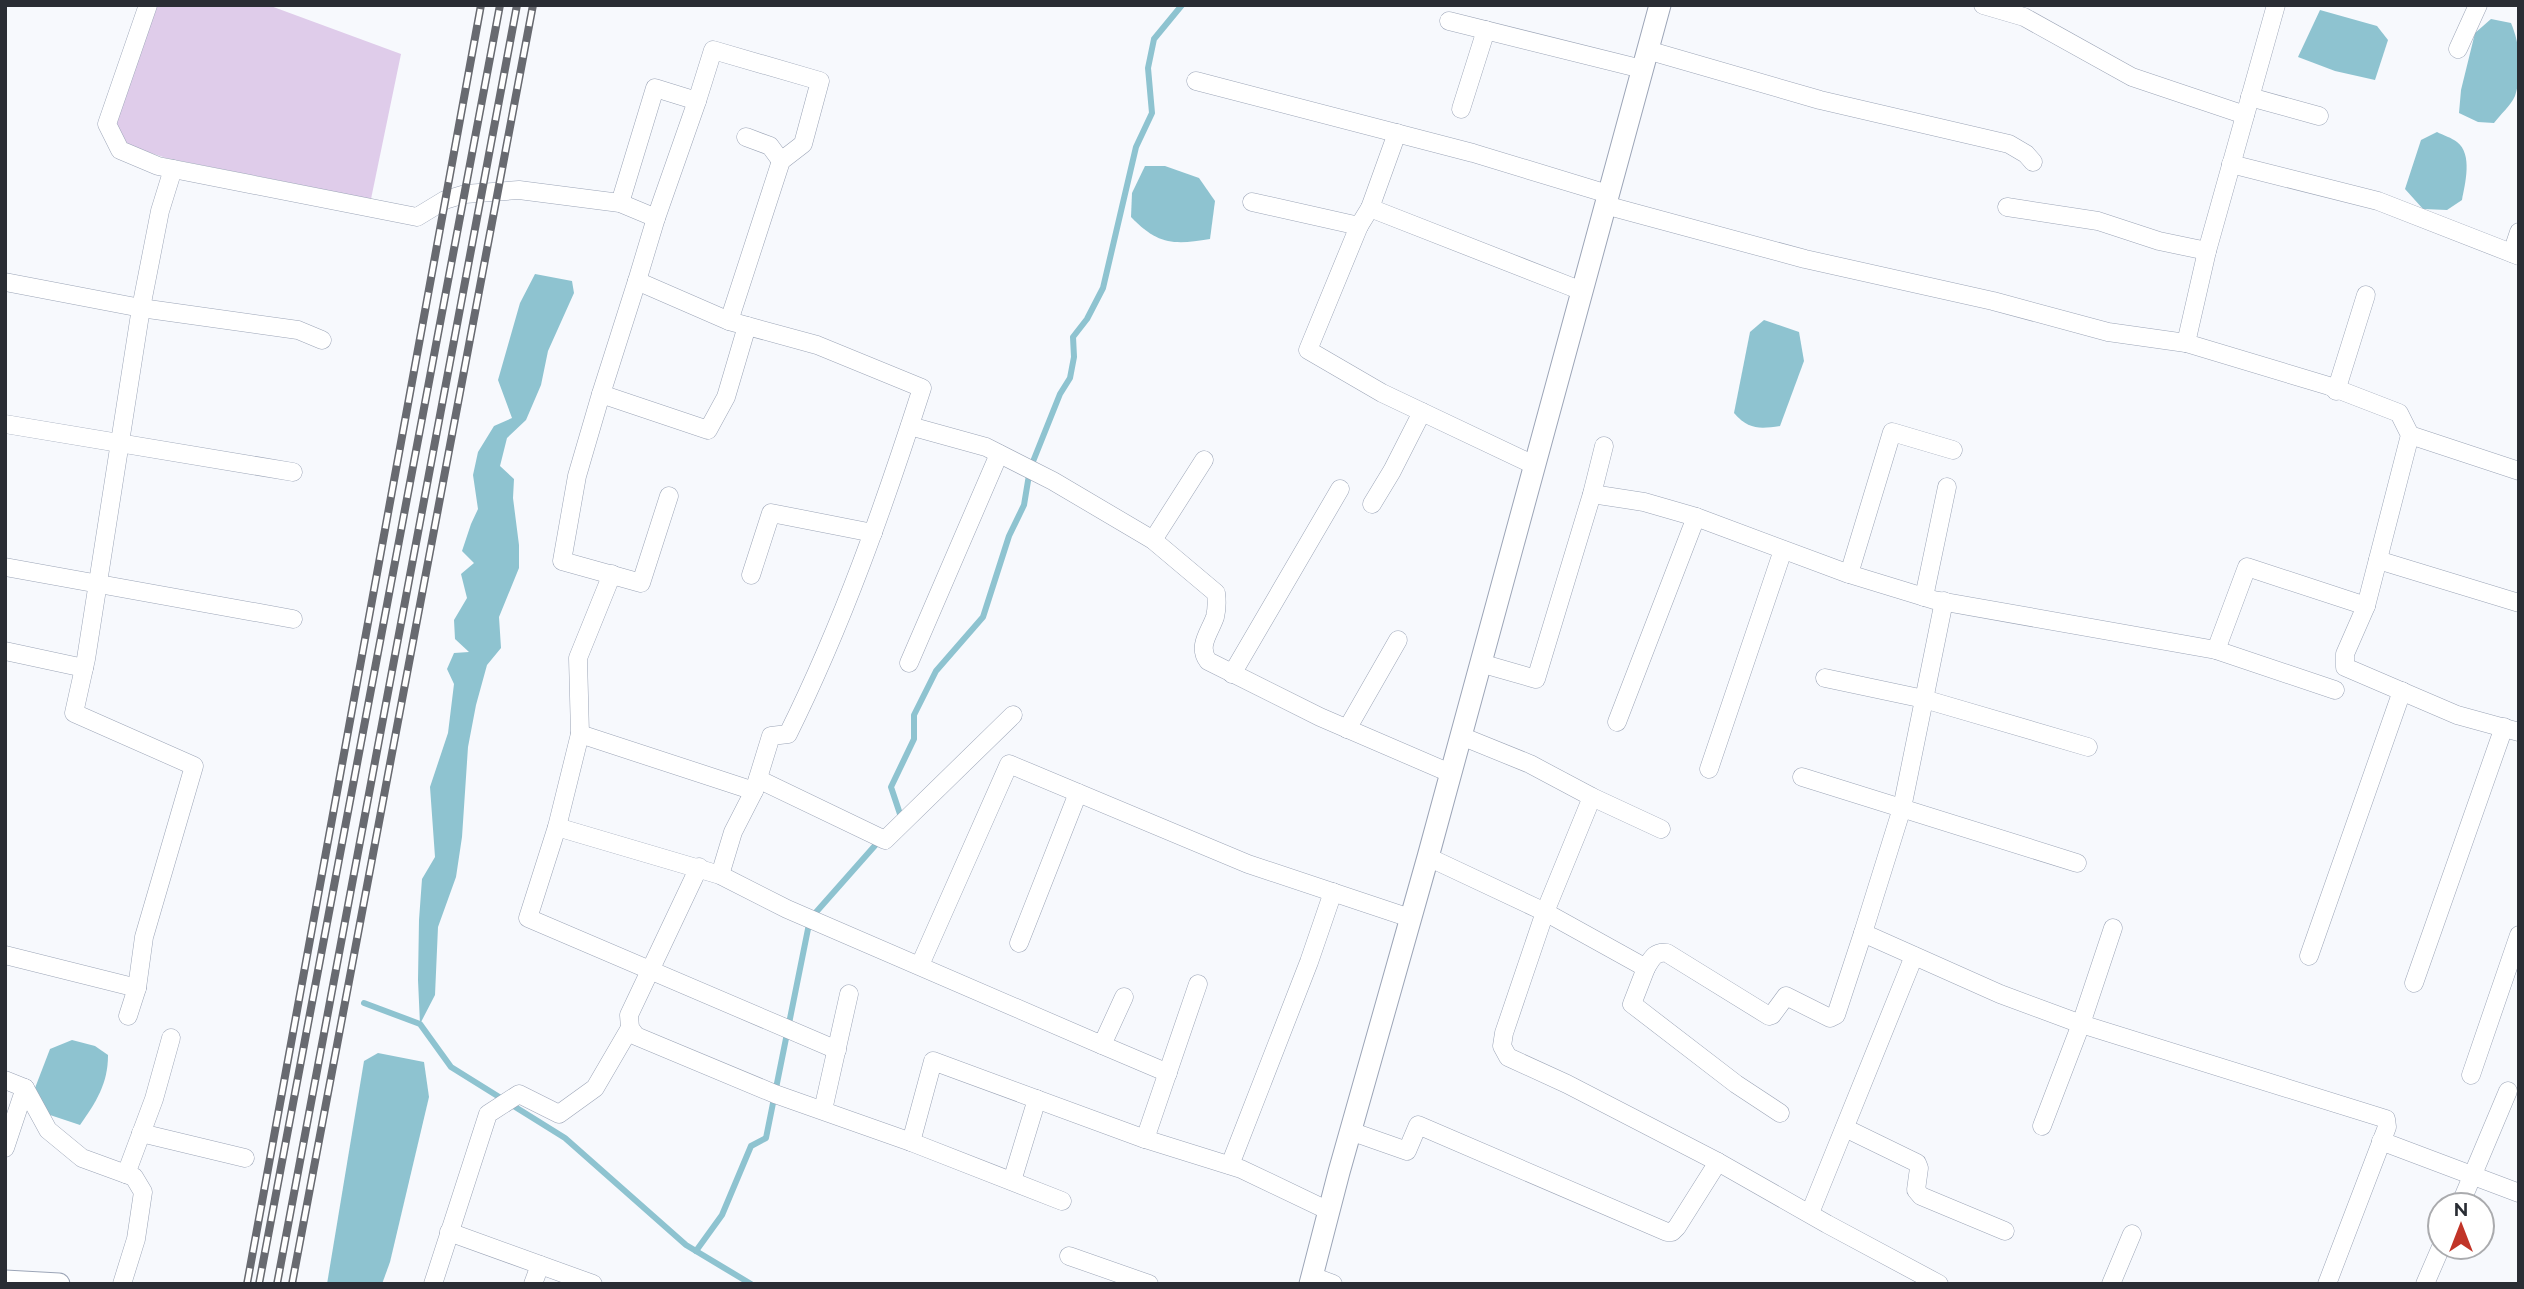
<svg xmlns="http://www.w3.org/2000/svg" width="2524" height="1289" font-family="Raleway,sans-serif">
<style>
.green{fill:#dfccea}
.water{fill:#8ec3d0}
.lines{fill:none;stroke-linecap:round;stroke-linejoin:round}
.stream{stroke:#8ec3d0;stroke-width:6}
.minor-casing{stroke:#9ca5b7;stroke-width:19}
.tertiary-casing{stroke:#9ca5b7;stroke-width:23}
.minor{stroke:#fff;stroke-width:18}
.tertiary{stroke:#fff;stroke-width:21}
.rail-casing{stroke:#686a70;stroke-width:8}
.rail{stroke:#fff;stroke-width:5;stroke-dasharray:16;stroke-linecap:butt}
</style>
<rect width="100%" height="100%" fill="#f7f9fd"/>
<polygon class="green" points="154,5 268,5 401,54 371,199 166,158 124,144 116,125"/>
<g class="water">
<polygon points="2320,10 2377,26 2388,40 2375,80 2335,71 2298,57"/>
<path d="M 2491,19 L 2511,23 C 2520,44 2523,73 2515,96 C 2511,105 2500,115 2494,123 L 2478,122 L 2459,113 L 2461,90 L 2475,33 Z"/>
<path d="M 2437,132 C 2443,135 2452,138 2457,142 C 2473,154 2465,184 2462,200 L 2447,210 L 2423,209 L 2405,189 L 2421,140 Z"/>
<path d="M 1145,166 L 1165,166 L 1199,178 L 1215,201 L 1210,239 C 1174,245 1158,245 1131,217 L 1132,193 Z"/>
<polygon points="535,274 572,281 574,293 548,351 541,385 526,420 507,438 500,466 514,479 513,498 519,545 519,568 499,617 501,648 487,665 476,705 468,747 462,837 456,877 438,927 435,995 420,1024 418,980 419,920 422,879 435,857 430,787 448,733 454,684 447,669 454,653 469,652 455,639 454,620 467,598 461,574 474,563 462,551 471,524 478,509 473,475 478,452 494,426 512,418 498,380 520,303"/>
<path d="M 1764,320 L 1799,332 L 1804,361 L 1780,426 C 1760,429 1749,430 1734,413 L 1750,332 Z"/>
<path d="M 72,1040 L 95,1046 L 108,1055 C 108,1084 96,1102 80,1125 L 47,1114 L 35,1088 L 50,1049 Z"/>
<polygon points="378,1053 424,1062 429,1097 390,1262 382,1284 327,1284 364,1061"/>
</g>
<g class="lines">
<g class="stream">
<polyline points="901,817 891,787 914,739 914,715 936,671 983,617 1009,536 1024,505 1030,469 1060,394 1070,378 1074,357 1073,337 1087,319 1103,288 1136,147 1152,113 1148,68 1154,39 1182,5"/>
<polyline points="364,1003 420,1024 451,1067 565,1138 686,1245 751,1284"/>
<polyline points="696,1251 722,1215 751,1146 766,1138 810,919 879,841"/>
</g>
<g class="minor-casing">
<g id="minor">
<polyline points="148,5 107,124 120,150 158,166 417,217 445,200 465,194 519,190 620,203 656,218"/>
<polyline points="1983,5 2024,17 2132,77 2245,115"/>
<polyline points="2276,5 2207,251 2186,343 2329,386 2399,413 2410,435 2366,606 2345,654 2345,667 2457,715 2519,732"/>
<polyline points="1449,21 1642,69"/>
<polyline points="2458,49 2478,5"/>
<polyline points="1647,50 1820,100 2009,144 2026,154 2033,162"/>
<polyline points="1196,81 1473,153 1608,194"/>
<polyline points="2250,97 2319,116"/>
<path d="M 697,101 L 656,218 L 637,281 L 729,321 L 817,345 L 922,388 C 884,506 843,623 788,734 L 771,736 L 754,791 L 733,832 L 720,875"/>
<polyline points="1461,109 1486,30"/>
<polyline points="746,137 770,146 781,161"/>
<polyline points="2231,164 2378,201 2519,256"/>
<polyline points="1252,202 1359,226 1370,208 1582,291"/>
<polyline points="620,203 655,88 697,101 713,50 820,81 803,144 781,161 729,321"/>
<polyline points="1605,205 1805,259 1993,301 2108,332 2186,343"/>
<polyline points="2007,207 2098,221 2159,241 2207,251"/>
<polyline points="1370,208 1397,133"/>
<polyline points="1359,226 1308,350 1382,393 1534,465"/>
<polyline points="2512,253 2519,232"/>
<polyline points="5,282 141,308 298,330 322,340"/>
<polyline points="2336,391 2366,295"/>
<polyline points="601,394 637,281"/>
<polyline points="5,424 293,472"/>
<path d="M 910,426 L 986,447 L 1053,481 L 1153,540 L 1216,593 C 1217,601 1217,609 1215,617 C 1210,632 1197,646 1208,661 L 1320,717 L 1450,773"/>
<polyline points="2410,435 2519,471"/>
<polyline points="1592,494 1644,502 1696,517 1849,574 1934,600 2216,650 2247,567 2366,606"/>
<polyline points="669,496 641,583 562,561 577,476 601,394 708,430 726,397 747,326"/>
<polyline points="1372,504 1392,471 1422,412"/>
<polyline points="1153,540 1204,460"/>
<polyline points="2378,560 2519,603"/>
<polyline points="5,567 293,619"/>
<polyline points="612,574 578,658 580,734 557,827 528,918 837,1050"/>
<polyline points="1849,574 1892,432 1953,450"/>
<polyline points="751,575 771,513 873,533"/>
<polyline points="1924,597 1947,487"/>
<polyline points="1944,601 1902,808 1863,933 2000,994 2081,1024 2386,1119 2387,1127 2327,1284"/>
<polyline points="2216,650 2335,690"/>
<polyline points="5,651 84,668"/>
<polyline points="909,663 999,454"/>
<polyline points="1480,663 1536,679 1592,494 1604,446"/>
<polyline points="1232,674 1340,489"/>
<polyline points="1825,678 1924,699 2088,747"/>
<polyline points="1617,722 1696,517"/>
<polyline points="1347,729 1398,640"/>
<polyline points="580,734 754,791"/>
<polyline points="1461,736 1530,764 1592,797 1661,829"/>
<polyline points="1709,769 1783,550"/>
<polyline points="1802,777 2077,863"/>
<polyline points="758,779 885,840 1013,715"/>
<polyline points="1592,797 1545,912 1504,1033 1502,1046 1508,1057 1567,1084 1718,1162 1827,1224 1939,1284"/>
<polyline points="557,827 720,875 787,909 1102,1045 1124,997"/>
<path d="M 1428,857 L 1545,912 L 1646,968 C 1652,958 1655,951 1667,953 L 1769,1016 L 1772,1015 L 1786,996 L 1830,1018 L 1836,1015 L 1863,933"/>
<polyline points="699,867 629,1015 630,1028 636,1036 775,1094 911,1142 1062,1201"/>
<polyline points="1019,943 1078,793"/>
<polyline points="5,955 137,988"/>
<polyline points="2309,956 2402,691"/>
<polyline points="920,965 1009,764 1248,864 1410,918"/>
<polyline points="1646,968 1632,1004 1736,1084 1780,1113"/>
<polyline points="2414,983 2504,727"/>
<polyline points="128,1016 137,988 144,937 194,766 74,713 86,659 141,308 160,211 173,169"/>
<polyline points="1102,1045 1168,1073"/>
<polyline points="2471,1075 2519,935"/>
<polyline points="5,1080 25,1088 48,1130 82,1158 134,1177 143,1192 136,1239 122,1284"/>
<polyline points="823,1110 849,994"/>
<polyline points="2042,1126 2081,1024 2113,928"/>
<polyline points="1845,1128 1917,1163 1919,1168 1916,1190 1921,1196 2005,1231"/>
<polyline points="1350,1131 1407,1151 1418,1125 1667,1232 1672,1232 1677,1227 1718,1162"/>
<polyline points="141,1133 245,1158"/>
<polyline points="1145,1139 1198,984"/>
<polyline points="2381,1141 2519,1193"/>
<polyline points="911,1142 933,1061 1145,1139 1241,1169 1329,1211"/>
<polyline points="5,1148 25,1088"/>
<polyline points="1230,1165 1309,962 1333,892"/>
<polyline points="126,1174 154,1099 171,1038"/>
<polyline points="1012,1181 1037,1099"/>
<polyline points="2460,1205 2508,1091"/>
<polyline points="1810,1213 1914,956"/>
<polyline points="449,1232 593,1284"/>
<polyline points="1069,1256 1149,1284"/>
<polyline points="1312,1276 1333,1284"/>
<polyline points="433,1284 488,1114 519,1094 559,1114 595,1088 630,1028"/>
<polyline points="533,1284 540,1265"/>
<polyline points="2111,1284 2132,1234"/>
<polyline points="2425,1284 2441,1247"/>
</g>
</g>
<g class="tertiary-casing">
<g id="tertiary">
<polyline points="5,1281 59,1284"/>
<polyline points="1310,1284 1339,1172 1428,857 1660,5"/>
</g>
</g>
<use href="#minor" class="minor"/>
<use href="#tertiary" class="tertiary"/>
<g class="rail-casing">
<g id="rail">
<polyline points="247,1284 481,5"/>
<polyline points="259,1284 500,5"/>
<polyline points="277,1284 517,5"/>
<polyline points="292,1284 533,5"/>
</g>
</g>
<use href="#rail" class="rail"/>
</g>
<rect width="2524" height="1289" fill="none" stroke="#2a2d34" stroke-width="14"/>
<g transform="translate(2461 1226)"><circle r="33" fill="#ffffff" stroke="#aaabae" stroke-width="2"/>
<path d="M0-5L12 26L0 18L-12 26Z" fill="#c13428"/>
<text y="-10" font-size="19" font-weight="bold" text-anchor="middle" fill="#2a2d34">N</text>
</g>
</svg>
